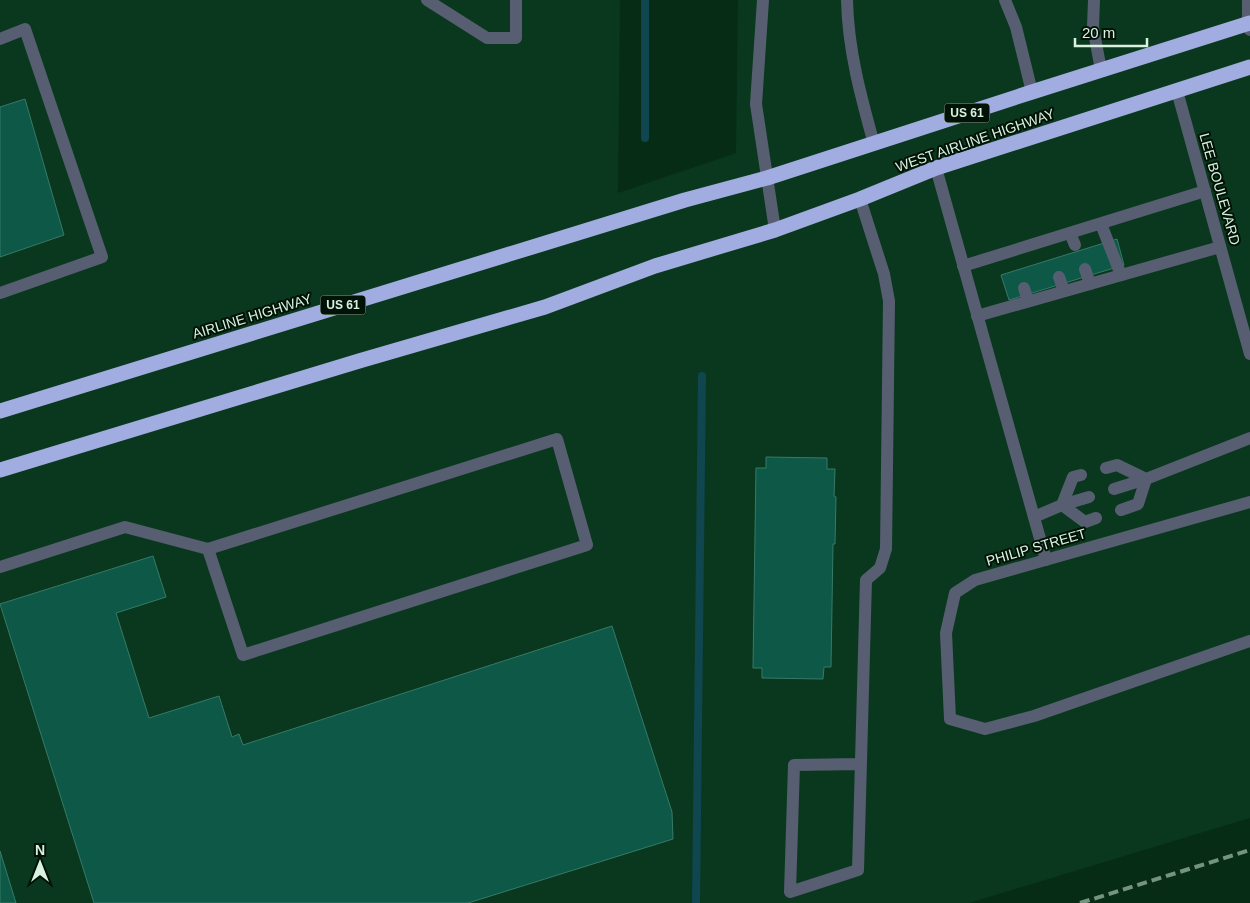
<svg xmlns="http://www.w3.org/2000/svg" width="1250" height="903" font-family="Arial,sans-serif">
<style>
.built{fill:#0a381e}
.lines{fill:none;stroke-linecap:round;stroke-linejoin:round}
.stream{stroke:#0f4650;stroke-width:8}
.building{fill:#0d5847;stroke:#377a68}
.lane{stroke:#585e72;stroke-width:12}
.street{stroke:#585e72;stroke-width:12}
.highway{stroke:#a1ade0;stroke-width:15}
.rail{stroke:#759480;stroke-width:4;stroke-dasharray:10 5;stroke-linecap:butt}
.labels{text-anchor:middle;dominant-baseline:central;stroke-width:4;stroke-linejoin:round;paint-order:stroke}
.shield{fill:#011206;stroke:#98af9e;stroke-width:1}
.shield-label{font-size:12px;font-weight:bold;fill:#d9f2df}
.street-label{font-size:14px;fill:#d9f2df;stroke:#011206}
</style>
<rect width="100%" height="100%" fill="#062c16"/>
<polygon class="built" points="0,0 620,0 618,193 736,153 738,0 1250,0 1250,818 969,903 0,903"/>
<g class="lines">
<g class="stream">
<polyline points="645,138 645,0"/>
<polyline points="696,903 702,376"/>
</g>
</g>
<g class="building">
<polygon points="25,99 64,235 0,257 0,107"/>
<polygon points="1117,239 1124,265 1009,300 1001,275"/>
<polygon points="766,457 827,458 827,469 835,469 834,496 836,497 835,544 833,544 831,667 824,667 823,679 762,678 762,668 753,668 756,468 766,468"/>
<polygon points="153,556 166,597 116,613 149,718 219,696 232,737 239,734 243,745 612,626 672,812 673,839 468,903 94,903 0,604"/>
<polygon points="0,851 16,903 0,903"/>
</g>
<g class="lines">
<g class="lane">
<polyline points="427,0 487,38 516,38 516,0"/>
<polyline points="1094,0 1093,27 1101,70"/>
<polyline points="0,39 25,29 102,257 0,293"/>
<polyline points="1177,91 1250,354"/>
<polyline points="936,168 1046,560"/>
<polyline points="860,199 884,274 889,301 886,549 880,568 866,580 858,870 790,892 794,765 861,764"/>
<polyline points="1101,224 1121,275"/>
<polyline points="1070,233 1075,245"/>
<polyline points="963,266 1205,191"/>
<polyline points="1085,269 1090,284"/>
<polyline points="1059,277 1064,291"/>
<polyline points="1024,288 1028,301"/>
<polyline points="977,316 1220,247"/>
<polyline points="1106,468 1117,465 1146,479 1250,438"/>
<polyline points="1114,489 1146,479"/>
<polyline points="1250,502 975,580 955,593 946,633 950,719 985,729 1034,716 1250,641"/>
<polyline points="1062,505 1085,522 1096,518"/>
<polyline points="1062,505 1089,497"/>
<polyline points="1121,510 1138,504 1146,479"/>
<polyline points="1034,517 1062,505 1073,477 1081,475"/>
<polyline points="0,567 125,527 208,549 557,439 587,545 243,655 208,549"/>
</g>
<g class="street">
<polyline points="763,0 756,104 775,230"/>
<path d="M 847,0 C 848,50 861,97 874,144"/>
<polyline points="1005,0 1016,27 1032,92"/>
<polyline points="1248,0 1248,24 1250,30"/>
</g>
<g class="highway">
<polyline points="0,411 685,200 767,178 1032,92 1250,23"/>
<polyline points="0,470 359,361 545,307 655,266 775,230 860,199 936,168 1250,67"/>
</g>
<polyline class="rail" points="1080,903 1250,850"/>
</g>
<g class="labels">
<g class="shield">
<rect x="944.5" y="103.5" width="45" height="19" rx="4"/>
<rect x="320.5" y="295.5" width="45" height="19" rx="4"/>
</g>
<g class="shield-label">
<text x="967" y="113">US 61</text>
<text x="343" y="305">US 61</text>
</g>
<g class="street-label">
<text transform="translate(975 140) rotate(-19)">WEST AIRLINE HIGHWAY</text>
<text transform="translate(1220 189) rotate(74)">LEE BOULEVARD</text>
<text transform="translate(252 316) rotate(-17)">AIRLINE HIGHWAY</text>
<text transform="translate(1036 547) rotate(-16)">PHILIP STREET</text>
</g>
</g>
<g transform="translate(40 863)" stroke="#011206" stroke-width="4" paint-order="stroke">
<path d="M0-4L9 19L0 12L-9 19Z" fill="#d9f2df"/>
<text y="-8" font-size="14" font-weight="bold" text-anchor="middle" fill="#d9f2df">N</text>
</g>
<path d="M1075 38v8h72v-8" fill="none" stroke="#d9f2df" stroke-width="2.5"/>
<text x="1082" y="38" font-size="15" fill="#d9f2df" stroke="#011206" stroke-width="4" paint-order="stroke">20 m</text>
</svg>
